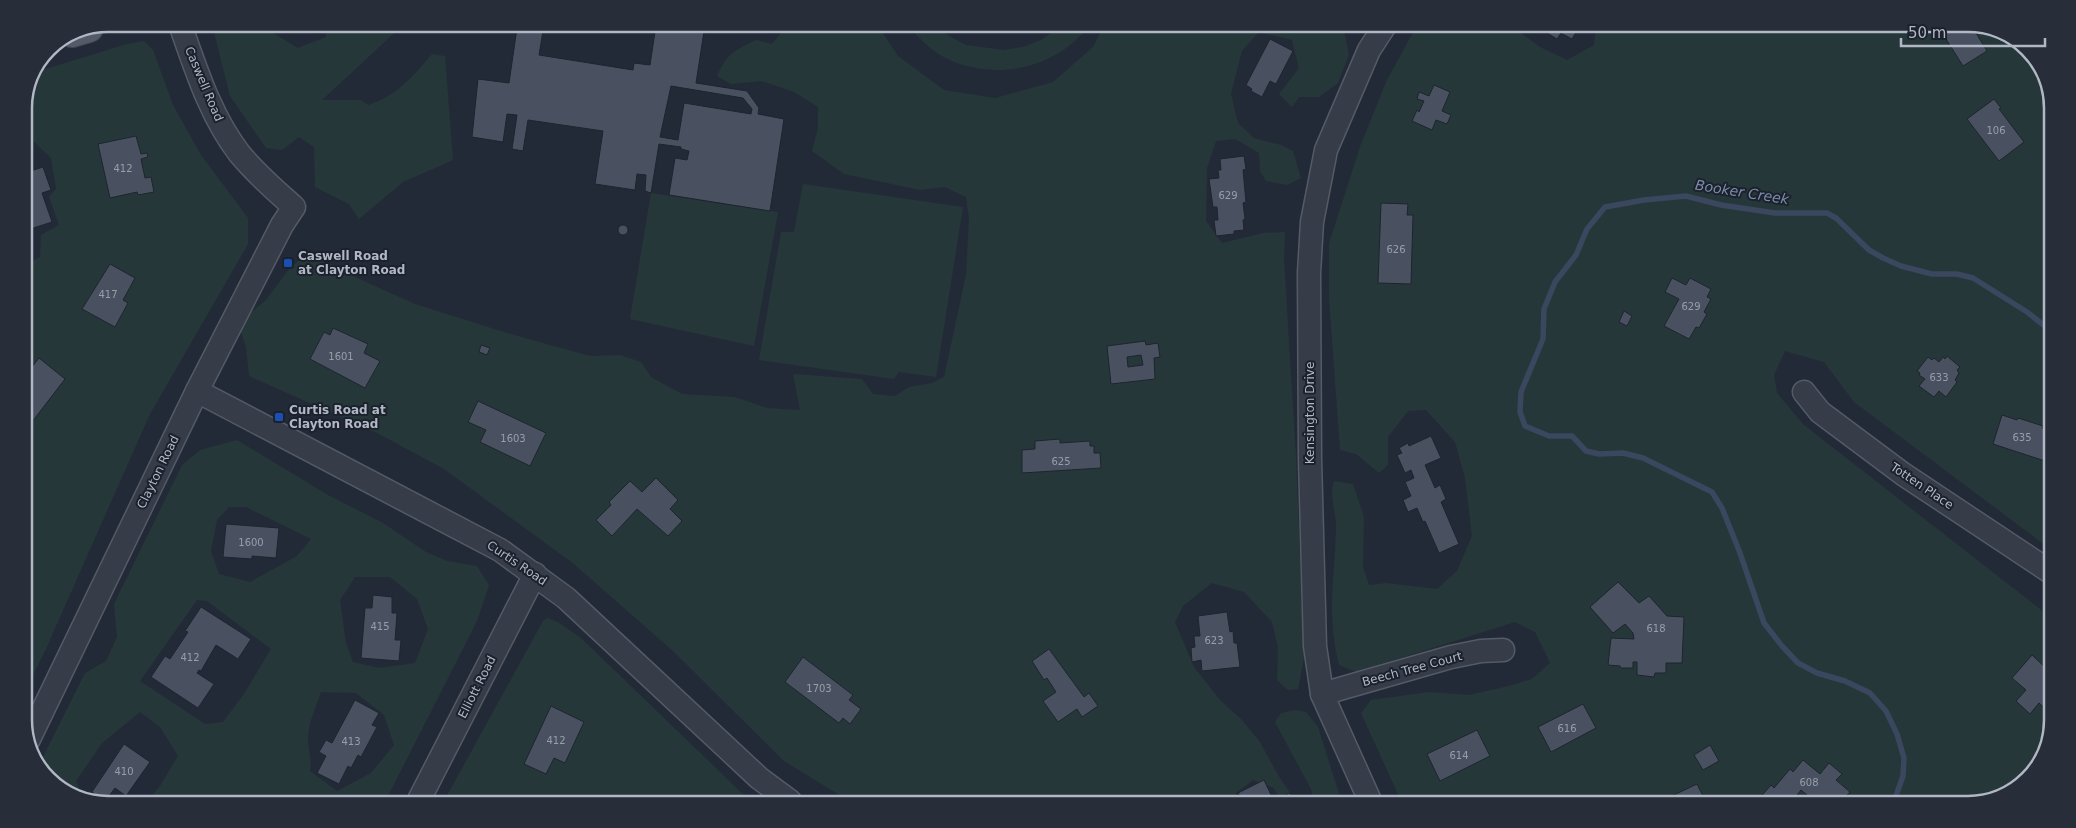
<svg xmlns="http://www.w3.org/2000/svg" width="2076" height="828" font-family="'DejaVu Sans',sans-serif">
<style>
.green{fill:#263739;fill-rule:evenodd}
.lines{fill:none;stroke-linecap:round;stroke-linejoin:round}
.stream{stroke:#3a475f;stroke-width:5.5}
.building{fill:#495161;stroke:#1e242f;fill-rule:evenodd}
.minor-casing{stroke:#545a66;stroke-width:25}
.major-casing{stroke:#404651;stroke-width:30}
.minor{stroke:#363c48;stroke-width:22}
.major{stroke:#545b68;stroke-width:28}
.transit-dot{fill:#1a4fb4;stroke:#1c222d;stroke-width:2}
.labels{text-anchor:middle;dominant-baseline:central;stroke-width:4;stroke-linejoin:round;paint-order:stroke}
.number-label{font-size:10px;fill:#979eab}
.street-label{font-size:12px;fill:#b1b7c4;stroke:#1c222d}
.poi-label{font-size:12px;font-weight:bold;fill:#b1b7c4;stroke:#1c222d;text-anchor:start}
.water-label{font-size:14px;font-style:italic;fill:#7c8caa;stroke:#1c222d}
.rim{fill:none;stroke:#b1b7c4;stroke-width:2.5}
</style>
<rect width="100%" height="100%" fill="#232a37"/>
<g class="green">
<path d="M 212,24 L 258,24 L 298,48 L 326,37 L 326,24 L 404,24 L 322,100 L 361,100 L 368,105 C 395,97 414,76 432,54 L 445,56 L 453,160 L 403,182 L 359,219 L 349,204 L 315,187 L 314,147 L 299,137 L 282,150 L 266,148 L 230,96 Z"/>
<path d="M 787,25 L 878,26 L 898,56 L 944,90 L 995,98 L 1053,82 L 1093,47 L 1104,26 L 1332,27 L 1344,31 L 1349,55 L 1338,83 L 1319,97 L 1299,97 L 1292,107 L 1279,94 L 1299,68 L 1292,40 L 1259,32 L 1242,51 L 1231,94 L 1238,123 L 1254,138 L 1281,145 L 1293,151 L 1301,178 L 1287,185 L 1266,181 L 1260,171 L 1259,153 L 1235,139 L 1216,141 L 1207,168 L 1206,221 L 1222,243 L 1263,233 L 1285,232 L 1284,259 L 1296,457 L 1304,658 L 1298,689 L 1288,690 L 1277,680 L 1278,647 L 1272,622 L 1244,592 L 1212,583 L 1183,606 L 1175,622 L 1194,667 L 1220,700 L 1241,719 L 1260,742 L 1278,775 L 1297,803 L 1281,803 L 1274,788 L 1253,780 L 1236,793 L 1233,802 L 851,802 L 784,761 L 674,652 L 574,564 L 444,469 L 377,433 L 249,376 L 246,347 L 238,323 L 266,300 L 290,268 L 309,252 L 355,277 L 415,304 L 507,333 L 590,356 L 620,355 L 641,362 L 651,377 L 682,394 L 735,397 L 767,408 L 800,410 L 793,374 L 862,379 L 873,394 L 895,396 L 909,387 L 932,383 L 944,377 L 966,275 L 969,218 L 966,197 L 945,187 L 920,190 L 844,174 L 812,151 L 818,128 L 818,107 L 794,92 L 762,81 L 731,84 L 717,76 C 728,52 734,51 756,40 L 772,44 Z"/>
<path d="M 908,26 L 935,26 L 951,37 L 966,45 L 1004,50 L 1023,47 L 1041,40 L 1061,26 L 1089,26 C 1058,65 1007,79 960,64 C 939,58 922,42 908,26 Z"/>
<path d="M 1416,27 L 1513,27 L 1540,47 L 1567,60 L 1594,45 L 1596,27 L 1995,28 L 2015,43 L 2023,58 L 2047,89 L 2052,103 L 2049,548 L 1854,402 L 1824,362 L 1785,351 L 1774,375 L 1777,393 L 1804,425 L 2049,616 L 2048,747 L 2019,787 L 1967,804 L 1402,803 L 1361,713 L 1371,700 L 1429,692 L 1469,695 L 1509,686 L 1532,679 L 1550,663 L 1535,632 L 1515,622 L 1356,672 L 1339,665 C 1326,615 1335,576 1336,527 C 1336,511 1329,497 1334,481 L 1353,484 L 1364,517 L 1363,567 L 1369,585 L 1386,583 L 1437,589 L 1457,571 L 1472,536 L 1465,478 L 1455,442 L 1426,410 L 1408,411 L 1388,437 L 1388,465 L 1379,473 L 1356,454 L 1340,450 L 1329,297 L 1329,243 L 1361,144 L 1387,80 Z"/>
<polygon points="144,41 153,50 173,105 201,155 248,218 248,244 150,414 45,651 24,693 24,265 40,257 41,235 59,225 49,197 56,189 51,158 24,132 24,104 39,71 127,44"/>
<polygon points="803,184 963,207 936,377 899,372 894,379 759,360 781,232 794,232"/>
<polygon points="651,193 778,212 754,346 630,319"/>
<path d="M 237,440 L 328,495 L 383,523 L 426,552 L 447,561 L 477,566 L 489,585 L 477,621 L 386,800 L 148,800 L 160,786 L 178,756 L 160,727 L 140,712 L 102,743 L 76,781 L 83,798 L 86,800 L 81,800 L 41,771 L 39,765 L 85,673 L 106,661 L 117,637 L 114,604 L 182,465 L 200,450 ZM 229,507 L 246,507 L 311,539 L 297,556 L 250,582 L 219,574 L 211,551 L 217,520 ZM 355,577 L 390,577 L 417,599 L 428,629 L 415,663 L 379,668 L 353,662 L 346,643 L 340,600 ZM 197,600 L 207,601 L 271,649 L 244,694 L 223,722 L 205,724 L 140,681 ZM 321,692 L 356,693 L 384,715 L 394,745 L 371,773 L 337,791 L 310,771 C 312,757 308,751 308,739 C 308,723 316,707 321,692 Z"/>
<polygon points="547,618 558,622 581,638 750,801 444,801 543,621"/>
<polygon points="1295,710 1306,712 1318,727 1342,803 1315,803 1311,789 1275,722 1281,713"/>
</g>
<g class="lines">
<polyline class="stream" points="1893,804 1903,776 1904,758 1897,734 1886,711 1870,693 1845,681 1817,673 1798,663 1782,646 1764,623 1740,553 1722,508 1712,492 1643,458 1623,453 1599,454 1586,451 1572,436 1549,436 1525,426 1520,412 1521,392 1543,339 1544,309 1555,282 1576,255 1587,229 1605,207 1644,200 1686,196 1721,205 1775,213 1827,213 1836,218 1869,250 1883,258 1901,266 1932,274 1957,274 1973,278 2027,312 2050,330"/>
</g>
<g class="building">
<path d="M 505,25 L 544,25 L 539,55 L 633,70 L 634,63 L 650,65 L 656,25 L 705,25 L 696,83 L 747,91 L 759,108 L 758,114 L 784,119 L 770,211 L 669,195 L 675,158 L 687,160 L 689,151 L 681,149 L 681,147 L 659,144 L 651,193 L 645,191 L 646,175 L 637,174 L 635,190 L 595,184 L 603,131 L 528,120 L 523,151 L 512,149 L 517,115 L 507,114 L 503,142 L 472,137 L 478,79 L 509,83 L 517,28 L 504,26 ZM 671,86 L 743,98 L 752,109 L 751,114 L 684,103 L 678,140 L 660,137 Z"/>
<polygon points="1537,27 1579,27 1572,39 1561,33 1557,39"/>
<polygon points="1939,28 1973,28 1987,51 1963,66"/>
<polygon points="1270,39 1293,51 1276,84 1270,81 1262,97 1251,91 1252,89 1246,85"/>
<polygon points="1434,85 1450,92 1442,111 1451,115 1447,124 1436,120 1432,130 1412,121 1417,110 1419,112 1424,101 1417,99 1419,92 1429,96"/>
<polygon points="1994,99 2001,108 1999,109 2024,142 1999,161 1967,119"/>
<polygon points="136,136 141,154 147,153 148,157 141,159 145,178 151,177 154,192 138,195 137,192 110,198 98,144"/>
<polygon points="1244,156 1246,169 1243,170 1246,202 1243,203 1245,219 1243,220 1244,230 1234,231 1234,234 1216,236 1214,220 1218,220 1217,207 1213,207 1209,179 1219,178 1218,170 1221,170 1220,159"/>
<polygon points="43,167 51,190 42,193 52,222 24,231 24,173"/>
<polygon points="1381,203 1408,204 1407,215 1413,215 1411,284 1378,283"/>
<circle cx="623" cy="230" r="5"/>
<polygon points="110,264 135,278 123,300 128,303 115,327 82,309"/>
<polygon points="1672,278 1686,285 1690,278 1711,289 1707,297 1711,299 1704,312 1707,314 1699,328 1696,327 1689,339 1664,326 1679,299 1665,292"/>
<polygon points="1624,311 1632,316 1627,326 1619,322"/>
<polygon points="333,328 368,344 364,353 380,361 365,388 310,359 324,332 330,335"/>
<path d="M 1145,341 L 1146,345 L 1158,343 L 1160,357 L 1154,358 L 1155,379 L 1111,384 L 1107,346 ZM 1141,355 L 1143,365 L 1128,367 L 1127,357 Z"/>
<polygon points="481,345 490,348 487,355 479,352"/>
<polygon points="1947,356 1960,367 1957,370 1959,373 1955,380 1957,382 1946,397 1939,391 1934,397 1919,386 1925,379 1919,375 1920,373 1917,371 1928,357 1932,360 1934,358 1939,362 1943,357 1945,359"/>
<polygon points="39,358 65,379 32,422 24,416 24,377"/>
<polygon points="478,401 546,433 530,466 480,442 486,430 468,422"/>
<polygon points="2002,415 2017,420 2018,418 2043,426 2042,428 2050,430 2050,445 2045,461 1993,444"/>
<polygon points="1431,436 1441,458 1425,465 1435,488 1440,485 1446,499 1441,502 1459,544 1439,553 1425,521 1423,522 1417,508 1408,512 1403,500 1411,496 1405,482 1414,478 1411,470 1405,473 1397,455 1402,453 1399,448 1408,443 1409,446"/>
<polygon points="1060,439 1060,443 1090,441 1090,446 1094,446 1094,453 1100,453 1101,468 1022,473 1022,450 1035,449 1035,441"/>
<polygon points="656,478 678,500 670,509 682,521 668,536 637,509 612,536 596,520 611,505 609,502 630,481 642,492"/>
<polygon points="226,524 279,528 276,558 252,556 252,559 223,557"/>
<polygon points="1618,582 1639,603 1649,596 1667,616 1684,617 1682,663 1666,663 1666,673 1655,673 1654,677 1637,675 1637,662 1633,662 1633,668 1621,668 1620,666 1608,665 1611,638 1634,639 1633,633 1625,624 1613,633 1590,607"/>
<polygon points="373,595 392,597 392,613 397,613 395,640 401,640 399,661 361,658 365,608 372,608"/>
<polygon points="201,607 251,639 238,659 216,645 201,671 199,670 197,673 214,684 198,708 151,677 165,656 170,659 188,632 185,631"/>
<polygon points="1227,612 1230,632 1233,631 1234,643 1237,643 1240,667 1202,671 1201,660 1192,662 1191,648 1195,647 1194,636 1200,636 1198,616"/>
<polygon points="1049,649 1084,697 1089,693 1098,706 1082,717 1077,709 1058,722 1043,701 1056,692 1047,678 1044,680 1032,661"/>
<polygon points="2032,655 2048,670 2048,711 2039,703 2030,714 2016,701 2026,690 2012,678"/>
<polygon points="803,657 853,695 849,700 861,709 850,724 843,718 839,723 785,682"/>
<polygon points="355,700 379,713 372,725 377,727 361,757 358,755 351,768 348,766 339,784 317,773 326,756 319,752 326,740 332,743"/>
<polygon points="1583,704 1596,728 1551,752 1538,727"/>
<polygon points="551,706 584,722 565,763 554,758 546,774 524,764"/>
<polygon points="1477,730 1490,756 1440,781 1427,754"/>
<polygon points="124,744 150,762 126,796 115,788 106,800 102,800 92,792"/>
<polygon points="1710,745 1719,761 1703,770 1694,755"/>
<polygon points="1803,760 1820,774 1829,763 1842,774 1836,780 1850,792 1845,797 1854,804 1807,804 1812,799 1801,790 1790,804 1762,804 1758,800 1771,785 1774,788 1790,769 1793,772"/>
<polygon points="1264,780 1274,801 1290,793 1295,803 1243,802 1238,793"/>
<polygon points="1697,784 1707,804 1657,803"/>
</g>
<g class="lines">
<g class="minor-casing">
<g id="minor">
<polyline points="197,391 500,550 566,598 759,778 790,801"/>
<polyline points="1804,392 1820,412 1903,474 2049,571"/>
<polyline points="1322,694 1451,657 1481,651 1503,650"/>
<path d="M 29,739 L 197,391 L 282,225 L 294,207 C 275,190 255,173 239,153 C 210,115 196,69 180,24"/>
<polyline points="419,800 535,574"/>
<polyline points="1371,803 1322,694 1315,646 1310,459 1309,273 1312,222 1326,150 1369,50 1384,27"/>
</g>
</g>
<g class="major-casing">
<polyline id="major" points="72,33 89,28"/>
</g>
<use href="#minor" class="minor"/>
<use href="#major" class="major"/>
</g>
<g class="transit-dot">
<rect x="283" y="258" width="10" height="10" rx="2.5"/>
<rect x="274" y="412" width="10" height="10" rx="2.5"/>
</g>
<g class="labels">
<g class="number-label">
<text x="1996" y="130">106</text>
<text x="123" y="168">412</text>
<text x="1228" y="195">629</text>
<text x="1396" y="249">626</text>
<text x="108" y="294">417</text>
<text x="1691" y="306">629</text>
<text x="341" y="356">1601</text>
<text x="1939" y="377">633</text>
<text x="2022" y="437">635</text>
<text x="513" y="438">1603</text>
<text x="1061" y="461">625</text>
<text x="251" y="542">1600</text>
<text x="380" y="626">415</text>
<text x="1656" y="628">618</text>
<text x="1214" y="640">623</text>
<text x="190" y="657">412</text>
<text x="819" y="688">1703</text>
<text x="1567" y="728">616</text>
<text x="556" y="740">412</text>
<text x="351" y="741">413</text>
<text x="1459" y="755">614</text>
<text x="124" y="771">410</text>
<text x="1809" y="782">608</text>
</g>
<g class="street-label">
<text transform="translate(204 84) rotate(67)">Caswell Road</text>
<text transform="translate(1310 413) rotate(-90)">Kensington Drive</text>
<text transform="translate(158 472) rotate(-64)">Clayton Road</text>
<text transform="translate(1922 486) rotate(34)">Totten Place</text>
<text transform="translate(517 563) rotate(34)">Curtis Road</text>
<text transform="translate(1412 669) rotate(-15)">Beech Tree Court</text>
<text transform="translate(477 687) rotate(-63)">Elliott Road</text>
</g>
<g class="poi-label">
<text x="298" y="256">Caswell Road<tspan x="298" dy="14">at Clayton Road</tspan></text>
<text x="289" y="410">Curtis Road at<tspan x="289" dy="14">Clayton Road</tspan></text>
</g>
<g class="water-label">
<text transform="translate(1742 192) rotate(9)">Booker Creek</text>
</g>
</g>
<path d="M0 0H2076V828H0ZM108 32H1968A76 76 0 0 1 2044 108V720A76 76 0 0 1 1968 796H108A76 76 0 0 1 32 720V108A76 76 0 0 1 108 32Z" fill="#282e39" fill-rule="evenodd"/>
<path class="rim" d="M108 32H1968A76 76 0 0 1 2044 108V720A76 76 0 0 1 1968 796H108A76 76 0 0 1 32 720V108A76 76 0 0 1 108 32Z"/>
<path d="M1901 38v8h144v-8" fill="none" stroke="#b1b7c4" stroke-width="2.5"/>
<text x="1908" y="38" font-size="15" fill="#b1b7c4" stroke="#1c222d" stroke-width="4" paint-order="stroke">50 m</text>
</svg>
